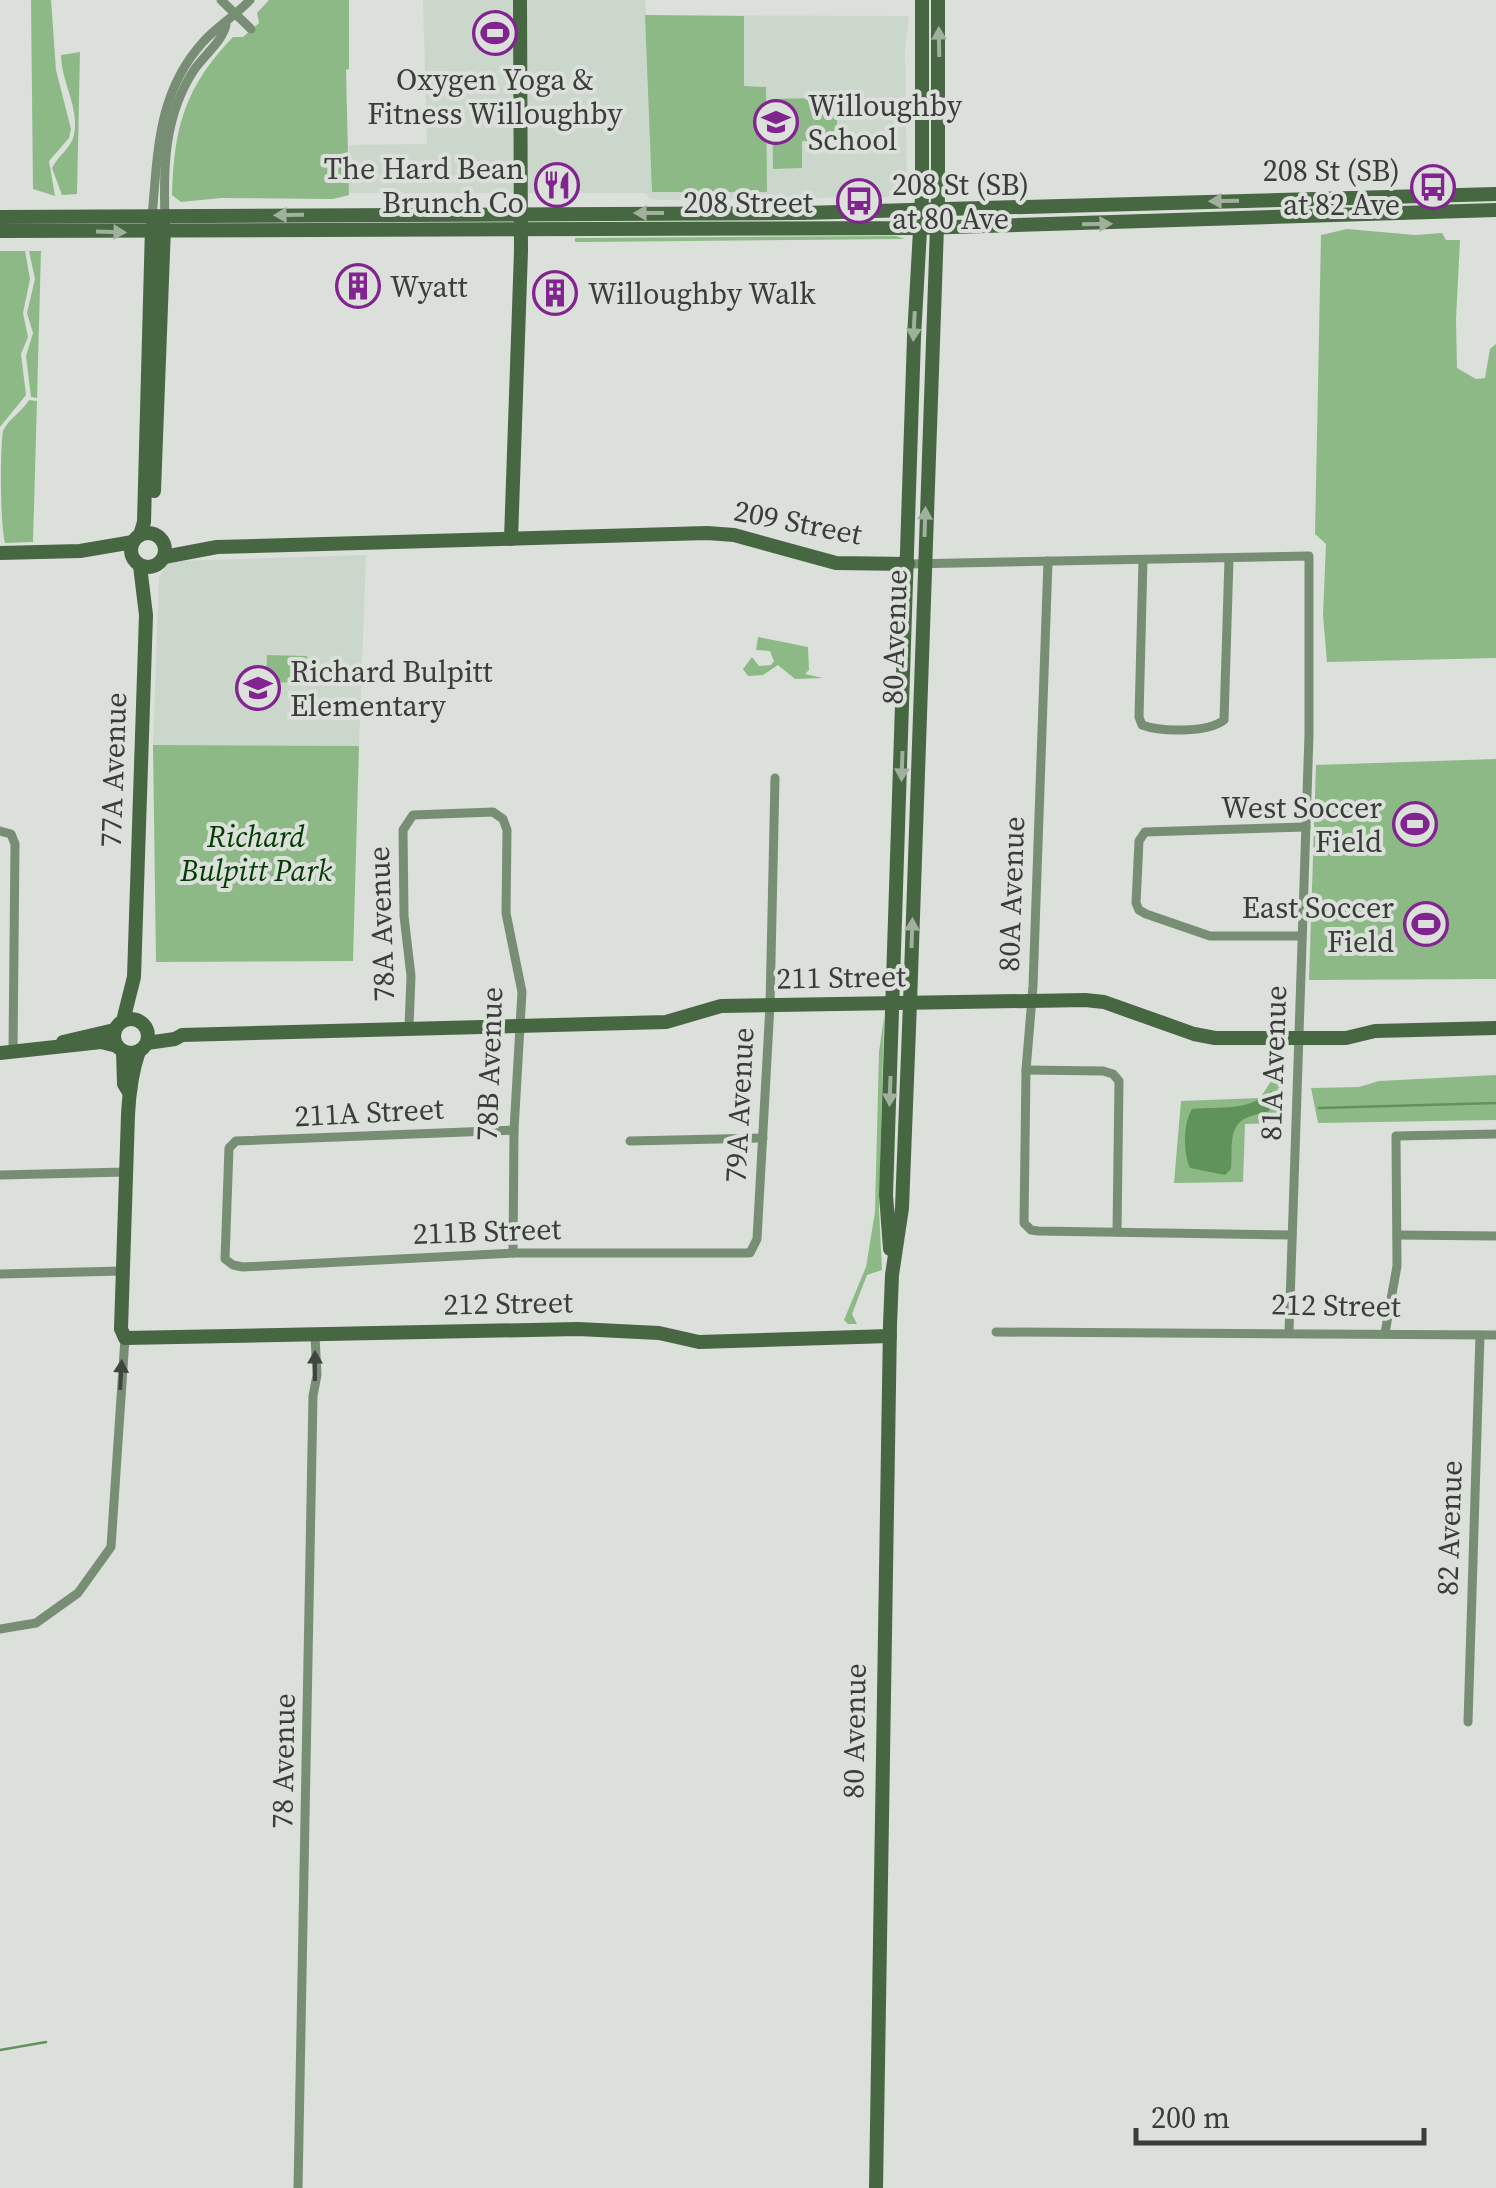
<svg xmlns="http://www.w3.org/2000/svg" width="1496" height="2188" font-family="'Source Serif 4',serif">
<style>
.built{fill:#ccd7cb}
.green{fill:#8db987}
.water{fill:#609359}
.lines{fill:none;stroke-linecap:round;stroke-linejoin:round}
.stream{stroke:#609359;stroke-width:2.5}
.street{stroke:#778e74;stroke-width:9}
.secondary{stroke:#476742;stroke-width:14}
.oneway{fill:#a0b09d}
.oneway2{fill:#414541}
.labels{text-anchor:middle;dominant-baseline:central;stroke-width:8;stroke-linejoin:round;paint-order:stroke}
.poi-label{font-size:30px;fill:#3b3d3b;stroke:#dbe0da;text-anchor:start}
.street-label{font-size:30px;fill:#3b3d3b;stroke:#dbe0da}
.park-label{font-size:30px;font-style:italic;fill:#023b00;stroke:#dbe0da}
</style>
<rect width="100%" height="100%" fill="#dbe0da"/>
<g class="built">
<polygon points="423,0 645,0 646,15 909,16 905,48 907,189 899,197 661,200 651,199 645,193 349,193 349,145 427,144"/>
<polygon points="366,555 359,746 153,745 159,578 166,565 175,561"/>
</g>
<g class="green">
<polygon points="31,0 51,0 56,70 71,129 69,138 49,161 55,196 33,189"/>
<path d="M 269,0 L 349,0 L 349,69 L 346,70 L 349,195 L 333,199 L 221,198 L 181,202 L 172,195 C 174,126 185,87 233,37 L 243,37 L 259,23 L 257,13 Z"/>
<polygon points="645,15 744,16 744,86 766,87 767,192 652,192"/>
<path d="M 80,52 L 77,194 L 62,195 L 52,168 C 58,156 71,148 74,135 C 80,109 61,81 61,55 Z"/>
<polygon points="815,98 837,118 837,141 802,141 802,168 773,169 772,99"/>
<polygon points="1347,229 1415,235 1442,233 1446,240 1460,240 1456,319 1457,368 1476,379 1485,378 1490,349 1496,344 1496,658 1327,662 1323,615 1326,544 1315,534 1321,235"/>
<polygon points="896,236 905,239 584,242 575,242 575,238"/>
<polygon points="0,251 25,251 30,279 23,313 28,337 21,354 26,395 0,427"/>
<polygon points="29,251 41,251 37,398 31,397 26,356 33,333 27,313 35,279"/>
<path d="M 29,400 L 37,401 L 33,542 L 5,543 C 0,523 0,449 3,431 C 9,418 22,412 29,400 Z"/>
<polygon points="758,637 808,647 809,670 805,674 823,678 795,679 778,665 763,675 748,676 743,669 752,657 759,666 771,665 774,661 770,651 756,650"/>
<polygon points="267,655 307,656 306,683 266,682"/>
<polygon points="153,745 359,746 353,961 156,962"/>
<polygon points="1496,759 1496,979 1309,980 1316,765"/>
<polygon points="884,1017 879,1209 882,1270 867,1275 852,1314 857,1324 848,1324 844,1320 866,1267 875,1212 879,1052"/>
<polygon points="1283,1063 1280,1123 1245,1124 1243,1182 1174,1183 1181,1101 1260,1098"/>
<polygon points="1496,1075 1496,1120 1318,1123 1311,1088 1359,1087 1379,1081"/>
</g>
<path class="water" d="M 1271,1091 L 1275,1094 L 1269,1111 C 1262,1114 1254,1114 1246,1118 C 1227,1127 1233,1151 1231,1169 L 1225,1175 L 1190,1168 C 1183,1152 1183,1124 1192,1109 C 1221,1106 1247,1112 1271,1091 Z"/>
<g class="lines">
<g class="stream">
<polyline points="1319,1108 1496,1103"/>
<polyline points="0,2050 46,2042"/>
</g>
<g class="street">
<polyline points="221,0 251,29"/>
<path d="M 152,217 C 158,152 157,92 204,41 C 218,26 235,16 250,0"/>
<path d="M 165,217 C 163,165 165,114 194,70 C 204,55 222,42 226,25"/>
<path d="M 1143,560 L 1139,717 L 1142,725 C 1161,732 1207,733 1224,720 L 1229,559"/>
<polyline points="1048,561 1033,986 1026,1070 1024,1223 1031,1230 1038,1231 1292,1235"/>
<polyline points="908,564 1309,556 1309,735 1289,1332"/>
<polyline points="0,831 11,834 15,844 13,1052"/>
<polyline points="1302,936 1210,936 1146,914 1139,910 1136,903 1139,841 1145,832 1306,827"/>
<polyline points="409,1027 411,976 404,916 403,830 413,815 493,812 503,819 507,830 506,913 522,992 514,1130 513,1253"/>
<polyline points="1026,1070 1103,1071 1113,1074 1119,1081 1117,1232"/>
<polyline points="514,1130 236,1141 229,1148 225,1259 233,1265 243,1267 513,1253 750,1253 757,1239 770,1005 775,778"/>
<polyline points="630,1141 763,1138"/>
<polyline points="0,1175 126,1172"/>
<polyline points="1397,1235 1496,1236"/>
<polyline points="0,1274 122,1271"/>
<polyline points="996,1332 1496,1335"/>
<polyline points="1385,1333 1397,1266 1396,1136 1496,1134"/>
<polyline points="0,1629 36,1623 78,1593 111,1547 125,1338"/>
<polyline points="1468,1722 1480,1335"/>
<polyline points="298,2188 313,1396 317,1375 315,1336"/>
</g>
<g class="secondary">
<polyline points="0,217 803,213 1496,194"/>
<polyline points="0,231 920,228 1496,210"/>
<polyline points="154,491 164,227"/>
<circle cx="148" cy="550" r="17"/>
<polyline points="140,535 144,522 152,227"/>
<polyline points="511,539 521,251 520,0"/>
<polyline points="0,553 80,551 133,542"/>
<polyline points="164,557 217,547 707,533 734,535 836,563 908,564"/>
<circle cx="131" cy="1036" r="17"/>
<polyline points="123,1021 134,977 146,615 140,566"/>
<polyline points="63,1042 110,1031"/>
<polyline points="147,1043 175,1039 182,1035 666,1022 721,1006 1085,1000 1104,1002 1194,1034 1215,1038 1346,1038 1375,1031 1496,1028"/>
<polyline points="123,1051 124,1084 129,1092"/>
<path d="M 139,1051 C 132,1071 129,1095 128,1115 L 121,1329 L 125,1338 L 578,1329 L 659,1333 L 699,1342 L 890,1336"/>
<polyline points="0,1053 101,1042 117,1046"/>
<polyline points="890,1249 886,1195 914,337 922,195 922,0"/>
<polyline points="876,2188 890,1325 892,1275 902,1208 910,1003 938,198 938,0"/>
</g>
</g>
<defs><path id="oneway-solid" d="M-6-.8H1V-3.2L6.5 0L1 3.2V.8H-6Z" transform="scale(2.5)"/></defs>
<g class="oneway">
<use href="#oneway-solid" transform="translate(939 42) rotate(-91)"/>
<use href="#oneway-solid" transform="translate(1224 201) rotate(179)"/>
<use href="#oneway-solid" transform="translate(649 213) rotate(-180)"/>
<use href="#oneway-solid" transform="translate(289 215) rotate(179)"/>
<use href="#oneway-solid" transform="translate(1097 224) rotate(-1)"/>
<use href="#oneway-solid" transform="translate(111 232) rotate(2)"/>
<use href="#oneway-solid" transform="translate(914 326) rotate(93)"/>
<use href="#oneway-solid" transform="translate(925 522) rotate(-88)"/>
<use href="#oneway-solid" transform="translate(902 766) rotate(92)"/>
<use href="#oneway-solid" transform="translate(912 933) rotate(-88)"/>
<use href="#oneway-solid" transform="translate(890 1091) rotate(92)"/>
</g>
<g class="oneway2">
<use href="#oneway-solid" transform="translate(315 1366) rotate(-90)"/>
<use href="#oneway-solid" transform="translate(121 1375) rotate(-87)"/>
</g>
<defs>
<g id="stadium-ring" transform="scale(2.25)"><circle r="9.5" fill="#dbe0da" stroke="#812490" stroke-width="1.5"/><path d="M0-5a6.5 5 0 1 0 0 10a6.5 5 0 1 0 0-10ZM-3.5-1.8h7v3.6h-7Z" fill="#812490"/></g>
<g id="school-ring" transform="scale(2.25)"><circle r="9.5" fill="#dbe0da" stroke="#812490" stroke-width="1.5"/><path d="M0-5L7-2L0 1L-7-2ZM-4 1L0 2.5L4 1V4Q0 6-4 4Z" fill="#812490"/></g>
<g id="restaurant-ring" transform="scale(2.25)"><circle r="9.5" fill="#dbe0da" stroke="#812490" stroke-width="1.5"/><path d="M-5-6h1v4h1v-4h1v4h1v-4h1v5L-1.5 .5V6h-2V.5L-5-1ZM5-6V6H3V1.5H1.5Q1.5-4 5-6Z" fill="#812490"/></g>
<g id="bus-ring" transform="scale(2.25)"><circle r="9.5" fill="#dbe0da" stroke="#812490" stroke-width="1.5"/><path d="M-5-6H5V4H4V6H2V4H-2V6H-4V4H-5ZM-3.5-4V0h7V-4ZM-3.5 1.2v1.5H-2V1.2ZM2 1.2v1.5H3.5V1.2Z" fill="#812490"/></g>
<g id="building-ring" transform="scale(2.25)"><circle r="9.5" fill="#dbe0da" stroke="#812490" stroke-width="1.5"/><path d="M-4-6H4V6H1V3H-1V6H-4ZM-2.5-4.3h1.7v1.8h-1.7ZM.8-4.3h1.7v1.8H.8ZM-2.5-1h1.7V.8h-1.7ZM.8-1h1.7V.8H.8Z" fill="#812490"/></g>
</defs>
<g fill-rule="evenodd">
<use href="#stadium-ring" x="495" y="33"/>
<use href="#school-ring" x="776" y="122"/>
<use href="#restaurant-ring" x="557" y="185"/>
<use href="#bus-ring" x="1433" y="187"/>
<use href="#bus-ring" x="859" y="201"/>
<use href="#building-ring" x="358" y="286"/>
<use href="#building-ring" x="555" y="293"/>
<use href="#school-ring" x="258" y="688"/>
<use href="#stadium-ring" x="1415" y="824"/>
<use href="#stadium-ring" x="1426" y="924"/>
</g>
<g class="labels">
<g class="poi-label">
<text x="495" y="79" text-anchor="middle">Oxygen Yoga &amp;<tspan x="495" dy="34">Fitness Willoughby</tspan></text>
<text x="808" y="105">Willoughby<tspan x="808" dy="34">School</tspan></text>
<text x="524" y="168" text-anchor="end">The Hard Bean<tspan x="524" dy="34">Brunch Co</tspan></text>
<text x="1400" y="170" text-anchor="end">208 St (SB)<tspan x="1400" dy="34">at 82 Ave</tspan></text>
<text x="892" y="184">208 St (SB)<tspan x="892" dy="34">at 80 Ave</tspan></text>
<text x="390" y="286">Wyatt</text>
<text x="588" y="293">Willoughby Walk</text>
<text x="290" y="671">Richard Bulpitt<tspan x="290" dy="34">Elementary</tspan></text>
<text x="1382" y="807" text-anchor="end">West Soccer<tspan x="1382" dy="34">Field</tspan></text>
<text x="1394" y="907" text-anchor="end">East Soccer<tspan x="1394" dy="34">Field</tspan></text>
</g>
<g class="street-label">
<text x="748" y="202">208 Street</text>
<text transform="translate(798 522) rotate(11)">209 Street</text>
<text transform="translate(894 637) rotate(-88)">80 Avenue</text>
<text transform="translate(113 770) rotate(-88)">77A Avenue</text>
<text transform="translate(1011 894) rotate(-88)">80A Avenue</text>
<text transform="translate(381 924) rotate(-92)">78A Avenue</text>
<text transform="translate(841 977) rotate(-1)">211 Street</text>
<text transform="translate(1273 1063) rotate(-88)">81A Avenue</text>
<text transform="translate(489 1064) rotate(-88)">78B Avenue</text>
<text transform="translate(739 1105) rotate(-87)">79A Avenue</text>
<text transform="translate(369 1112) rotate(-3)">211A Street</text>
<text transform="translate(487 1231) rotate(-2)">211B Street</text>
<text transform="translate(508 1303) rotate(-1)">212 Street</text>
<text transform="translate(1336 1305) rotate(1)">212 Street</text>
<text transform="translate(1449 1528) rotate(-88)">82 Avenue</text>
<text transform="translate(854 1731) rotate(-89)">80 Avenue</text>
<text transform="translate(283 1761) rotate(-89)">78 Avenue</text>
</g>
<g class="park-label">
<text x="256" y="836">Richard<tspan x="256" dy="34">Bulpitt Park</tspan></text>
</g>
</g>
<path d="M1136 2128v15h288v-15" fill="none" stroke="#3b3d3b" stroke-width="5"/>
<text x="1151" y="2128" font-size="30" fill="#3b3d3b" stroke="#dbe0da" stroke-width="8" paint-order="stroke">200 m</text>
</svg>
